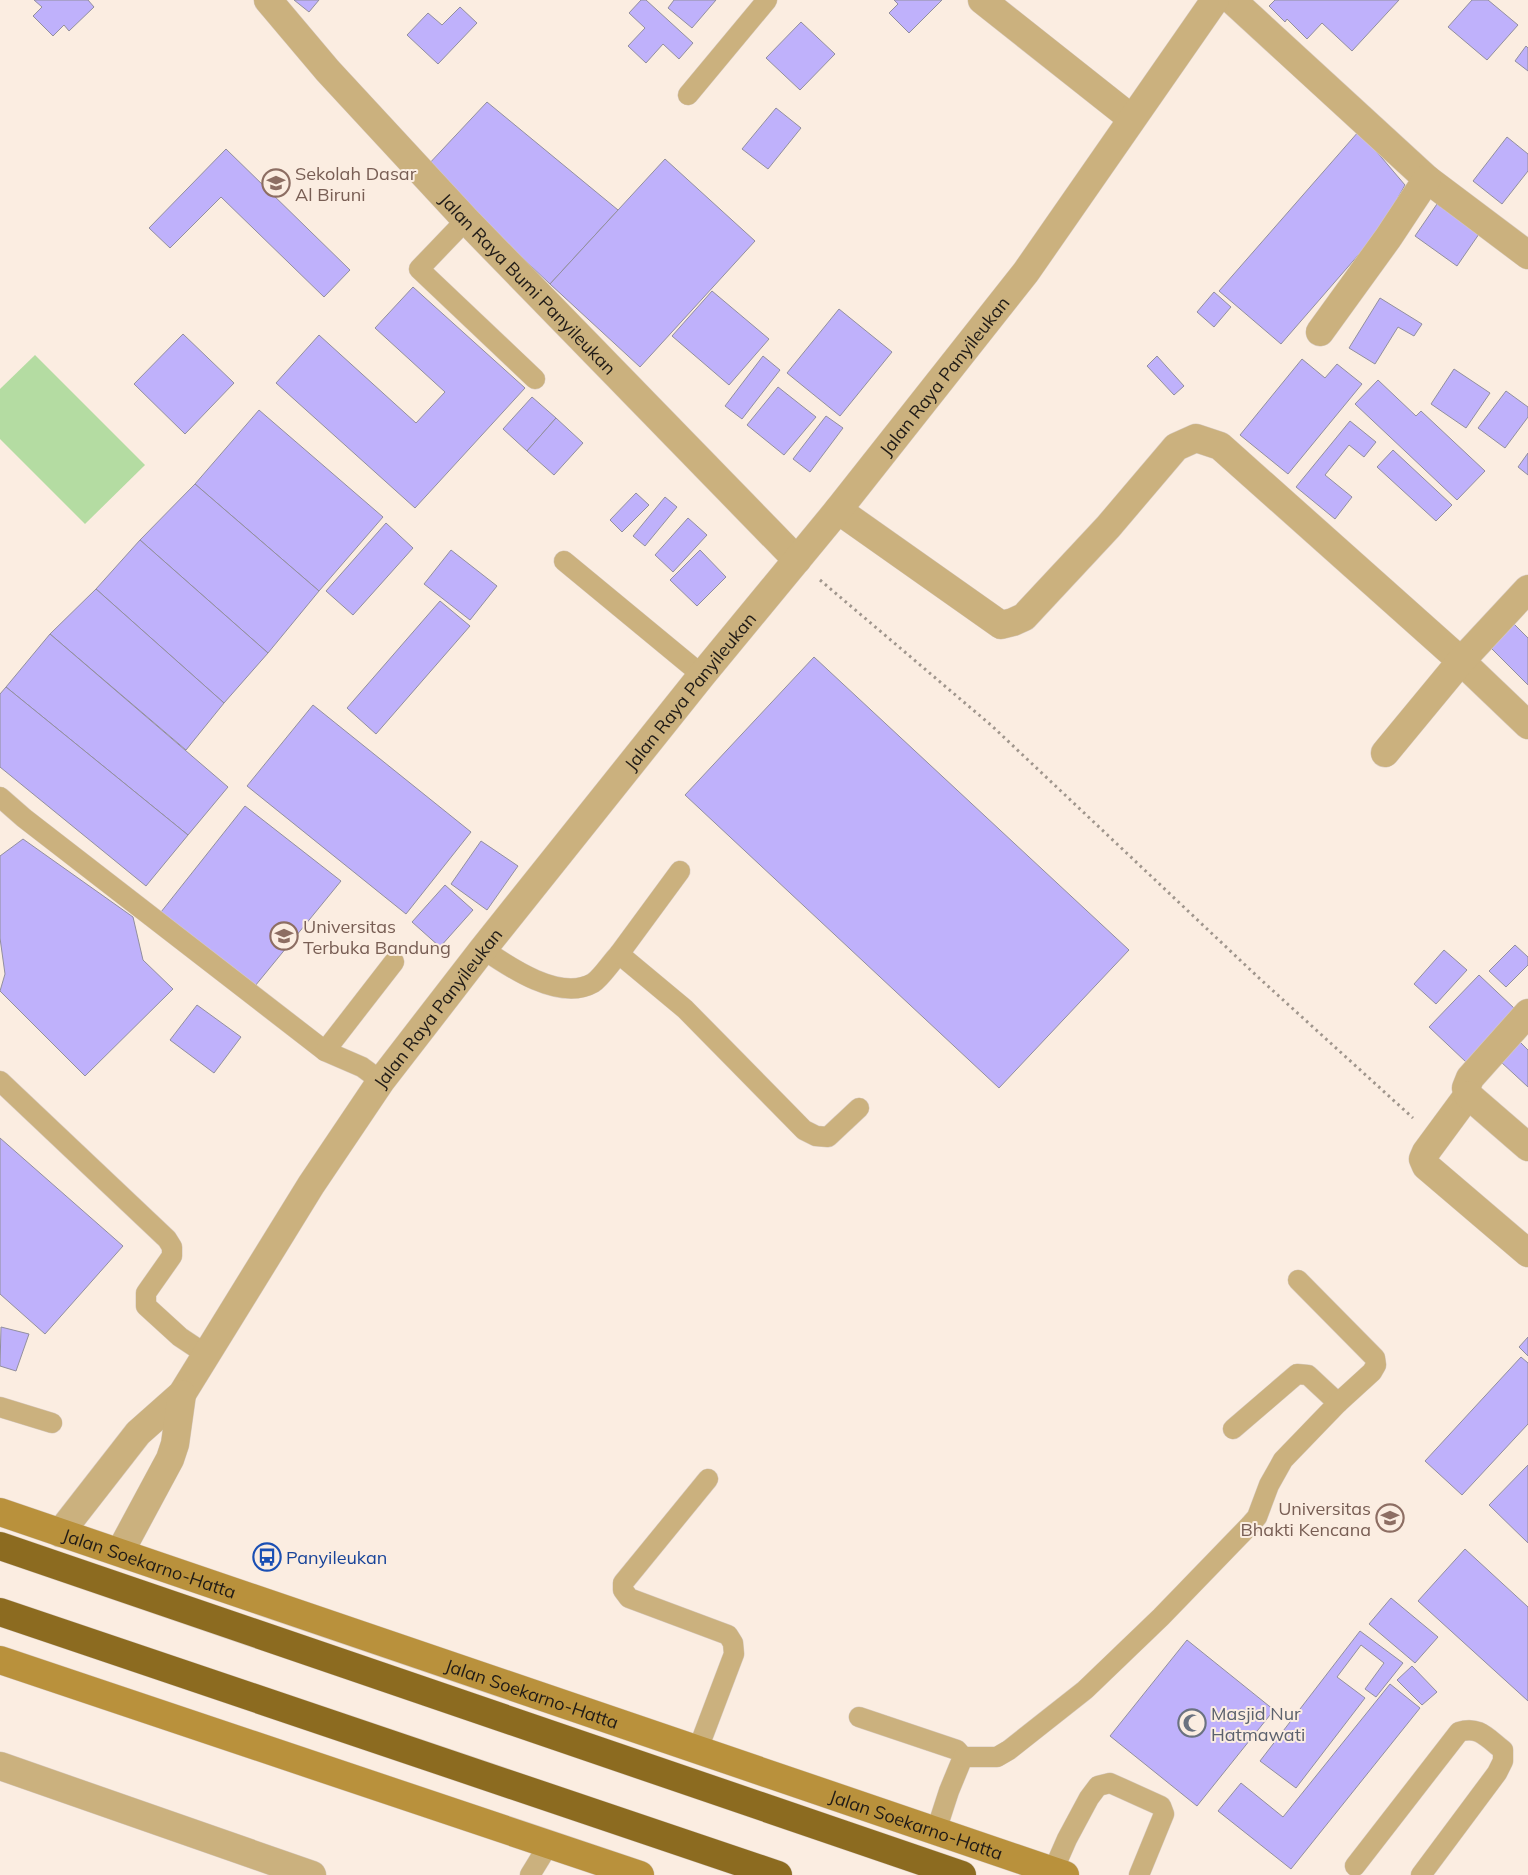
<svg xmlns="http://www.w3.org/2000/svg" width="1528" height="1875" font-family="Mulish,sans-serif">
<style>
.green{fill:#b4dca2}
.building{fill:#bfb1fb;stroke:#928f9e}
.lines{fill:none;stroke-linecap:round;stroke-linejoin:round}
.lane-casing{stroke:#d8cbc1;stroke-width:21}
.street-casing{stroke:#d8cbc1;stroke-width:29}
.secondary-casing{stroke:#d8cbc1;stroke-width:29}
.highway-casing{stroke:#d8cbc1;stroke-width:29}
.path{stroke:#a0968d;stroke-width:3;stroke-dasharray:2.5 4;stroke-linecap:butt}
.lane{stroke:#cbb17e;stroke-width:20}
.street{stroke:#cbb17e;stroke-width:28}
.secondary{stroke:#b9913c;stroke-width:28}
.highway{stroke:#8c6b20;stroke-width:28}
.labels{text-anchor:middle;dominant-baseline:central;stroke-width:4;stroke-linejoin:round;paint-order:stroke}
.education-label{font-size:18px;fill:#785e54;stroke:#fbede1;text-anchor:start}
.street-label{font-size:18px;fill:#201b17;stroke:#fbede1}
.transit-label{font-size:18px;fill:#164399;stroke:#fbede1;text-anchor:start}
.worship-label{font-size:18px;fill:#5b616d;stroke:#fbede1;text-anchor:start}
</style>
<rect width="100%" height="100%" fill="#fbede1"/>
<polygon class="green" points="35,355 145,465 85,524 0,439 0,389"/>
<g class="building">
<polygon points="34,0 88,0 94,7 69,31 64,25 53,36 33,16 42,7"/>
<polygon points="294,0 319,0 309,12"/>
<polygon points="641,0 646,0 693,43 679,59 663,44 646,63 628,46 645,28 629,13"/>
<polygon points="674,0 716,0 692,28 668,8"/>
<polygon points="894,0 942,0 909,33 889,13 898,4"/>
<polygon points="1275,0 1399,0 1352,51 1322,23 1307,39 1287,19 1285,22 1269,6"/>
<polygon points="1472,0 1488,0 1518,25 1487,60 1448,27"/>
<polygon points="460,7 477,23 438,64 407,35 428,13 442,25"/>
<polygon points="801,22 835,54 800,90 766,58"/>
<polygon points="1526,46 1528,48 1528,71 1515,61"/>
<polygon points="487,102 618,210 550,284 426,167"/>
<polygon points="776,108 801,128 768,169 742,149"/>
<polygon points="1359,131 1405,185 1380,230 1281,344 1219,291"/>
<polygon points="1507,137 1528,154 1528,171 1502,204 1473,181"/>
<polygon points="226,149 350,270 324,297 221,197 170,248 149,228"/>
<polygon points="665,159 755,241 640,367 550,284"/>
<polygon points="1437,204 1479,234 1457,266 1415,236"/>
<polygon points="413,287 525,388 415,508 276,383 319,335 416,423 445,392 375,328"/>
<polygon points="712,291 769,339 729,385 672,336"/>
<polygon points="1214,292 1231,307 1214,327 1197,312"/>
<polygon points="1380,298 1422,324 1414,336 1398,327 1375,364 1349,348"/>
<polygon points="839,309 892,352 840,416 787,373"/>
<polygon points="183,334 234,383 185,434 134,384"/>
<polygon points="763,356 780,370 742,419 725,406"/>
<polygon points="1157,356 1184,386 1174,395 1147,366"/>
<polygon points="1302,359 1325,378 1337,364 1362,384 1288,474 1240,435"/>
<polygon points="1454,369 1490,393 1466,428 1431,404"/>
<polygon points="1378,380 1416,416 1421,411 1485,471 1457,500 1355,404"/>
<polygon points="778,387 816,417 784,455 747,425"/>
<polygon points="1506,391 1528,407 1528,417 1505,448 1478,428"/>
<polygon points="532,397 556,418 527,451 503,429"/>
<polygon points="259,410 383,517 319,591 195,484"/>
<polygon points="826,416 843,428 810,472 793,459"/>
<polygon points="556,418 583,443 554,475 527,451"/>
<polygon points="1350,421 1376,442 1364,457 1349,445 1325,475 1352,497 1335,519 1296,487"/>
<polygon points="1393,450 1452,505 1436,521 1377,467"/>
<polygon points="1528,453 1528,475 1518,467"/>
<polygon points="195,484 319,591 268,653 140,540"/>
<polygon points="636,493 649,505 622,532 610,520"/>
<polygon points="665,497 677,507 645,546 633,536"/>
<polygon points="688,518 707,535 673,572 655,555"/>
<polygon points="386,523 413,548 353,615 326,591"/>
<polygon points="140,540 268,653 224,703 96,589"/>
<polygon points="451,550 497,586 470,620 424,584"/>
<polygon points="700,550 726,577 697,606 670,580"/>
<polygon points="96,589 224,703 186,750 50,634"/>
<polygon points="440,601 470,626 376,734 347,708"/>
<polygon points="1514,624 1528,638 1528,685 1490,647"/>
<polygon points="50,634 228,787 188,835 6,687"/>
<polygon points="814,657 1129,950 999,1088 685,795"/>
<polygon points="6,687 188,835 146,886 0,767 0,694"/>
<polygon points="313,705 471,832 406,914 247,786"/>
<polygon points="245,806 341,881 255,986 161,912"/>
<polygon points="23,839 133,917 143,960 173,989 85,1076 0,991 5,974 0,938 0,856"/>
<polygon points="481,841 518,866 487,910 451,884"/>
<polygon points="445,885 473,910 440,947 412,922"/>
<polygon points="1515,945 1528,957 1528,965 1506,987 1489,971"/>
<polygon points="1444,950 1467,970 1436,1004 1414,984"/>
<polygon points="1479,975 1515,1009 1466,1062 1429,1027"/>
<polygon points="197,1005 241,1037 214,1073 170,1040"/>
<polygon points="1520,1042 1528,1050 1528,1087 1501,1062"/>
<polygon points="0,1138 123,1246 45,1334 0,1294"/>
<polygon points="1,1327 29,1334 16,1371 0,1366"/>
<polygon points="1528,1337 1528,1356 1519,1347"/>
<polygon points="1521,1357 1528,1363 1528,1424 1462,1495 1425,1461"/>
<polygon points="1528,1465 1528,1543 1489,1505"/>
<polygon points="1465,1549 1528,1607 1528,1701 1418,1601"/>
<polygon points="1391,1598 1438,1637 1415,1663 1369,1624"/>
<polygon points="1360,1631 1403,1663 1376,1697 1365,1689 1384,1663 1361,1645 1337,1677 1365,1698 1296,1788 1260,1761"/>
<polygon points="1187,1640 1274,1710 1197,1806 1110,1736"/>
<polygon points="1412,1666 1437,1692 1422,1705 1397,1680"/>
<polygon points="1390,1684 1420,1708 1291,1869 1218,1811 1241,1783 1283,1817"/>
</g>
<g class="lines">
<g class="lane-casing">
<g id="lane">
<polyline points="688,95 767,0"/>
<polyline points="466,220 419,269 535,379"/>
<polyline points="564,561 702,675"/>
<polyline points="0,797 24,818 325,1051 362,1067 381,1081"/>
<path d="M 483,949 C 509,967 560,1002 593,983 C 601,978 612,961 619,954 L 685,1009 L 804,1130 L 816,1136 L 828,1137 L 859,1108"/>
<polyline points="619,954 680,871"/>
<polyline points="325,1051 394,962"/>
<polyline points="0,1081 167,1239 172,1247 172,1256 146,1293 146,1306 180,1337 207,1355"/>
<polyline points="0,1407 52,1423"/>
<polyline points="1233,1429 1297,1374 1308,1375 1338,1403"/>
<polyline points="859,1717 957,1750 963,1757 949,1791 936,1831"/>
<polyline points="698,1749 734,1654 733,1643 728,1635 629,1598 623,1590 623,1583 708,1479"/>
<polyline points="963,1757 997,1757 1009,1750 1085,1690 1161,1617 1250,1525 1257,1517 1269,1485 1283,1460 1338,1403 1372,1372 1376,1365 1375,1358 1298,1280"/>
<path d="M 1355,1866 L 1459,1732 C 1479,1725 1488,1739 1503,1750 L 1503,1761 L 1497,1773 L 1421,1875"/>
<polyline points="1053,1871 1067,1839 1089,1798 1098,1786 1110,1783 1161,1806 1164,1814 1139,1875"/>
<polyline points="530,1875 549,1844"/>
</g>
</g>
<g class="street-casing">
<g id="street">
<path id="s1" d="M 268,0 L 328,71 L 466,220 L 797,560"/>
<polyline points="982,0 1131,118"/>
<polyline points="1232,0 1427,179 1528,255"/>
<polyline points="1320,332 1388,238 1427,179"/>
<polyline points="838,510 1001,625 1013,622 1024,617 1108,527 1176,447 1196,438 1220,446 1461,661 1528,725"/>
<polyline points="1385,753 1461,661 1528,589"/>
<polyline points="1468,1095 1426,1152 1423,1159 1426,1166 1528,1253"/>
<polyline points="1468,1095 1466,1088 1470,1078 1528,1013"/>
<polyline points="1468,1095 1528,1147"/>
<path id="s2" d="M 60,1533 L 138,1433 L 182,1394 L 311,1185 L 381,1081 L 483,949 L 702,675 L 838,510 L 1026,272 L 1215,0"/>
<polyline points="120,1552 170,1459 175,1444 182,1394"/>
<polyline points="0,1766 312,1875"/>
</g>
</g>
<g class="secondary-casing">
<g id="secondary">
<path id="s3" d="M 0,1512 L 1065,1875"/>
<polyline points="0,1660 640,1875"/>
</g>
</g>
<g class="highway-casing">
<g id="highway">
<polyline points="0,1546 962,1875"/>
<polyline points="0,1612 778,1875"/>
</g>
</g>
<polyline class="path" points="820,580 992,726 1259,978 1413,1118"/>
<use href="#lane" class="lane"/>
<use href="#street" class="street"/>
<use href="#secondary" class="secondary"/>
<use href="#highway" class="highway"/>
</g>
<defs>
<g id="school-ring" transform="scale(1.4375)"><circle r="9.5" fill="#fbede1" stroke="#8d6e63" stroke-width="1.5"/><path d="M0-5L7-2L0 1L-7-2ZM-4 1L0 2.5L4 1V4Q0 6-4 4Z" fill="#8d6e63"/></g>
<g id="university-ring" transform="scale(1.4375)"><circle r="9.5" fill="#fbede1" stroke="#8d6e63" stroke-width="1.5"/><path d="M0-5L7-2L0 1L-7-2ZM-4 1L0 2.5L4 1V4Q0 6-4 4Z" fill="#8d6e63"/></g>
<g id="bus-ring" transform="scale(1.4375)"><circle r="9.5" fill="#fbede1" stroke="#1a4fb4" stroke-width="1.5"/><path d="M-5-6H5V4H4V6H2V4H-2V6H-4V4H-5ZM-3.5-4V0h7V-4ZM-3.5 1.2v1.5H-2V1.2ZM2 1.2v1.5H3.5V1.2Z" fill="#1a4fb4"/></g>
<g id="mosque-ring" transform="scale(1.4375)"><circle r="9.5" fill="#fbede1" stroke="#6b7280" stroke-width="1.5"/><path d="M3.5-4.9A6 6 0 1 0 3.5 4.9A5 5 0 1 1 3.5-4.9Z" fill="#6b7280"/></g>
</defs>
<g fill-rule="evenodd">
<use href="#school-ring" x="276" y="183"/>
<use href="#university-ring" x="284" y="936"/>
<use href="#university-ring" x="1390" y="1518"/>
<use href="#bus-ring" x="267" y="1557"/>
<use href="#mosque-ring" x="1192" y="1723"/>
</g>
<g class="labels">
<g class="education-label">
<text x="295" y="173">Sekolah Dasar<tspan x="295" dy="21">Al Biruni</tspan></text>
<text x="303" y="926">Universitas<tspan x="303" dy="21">Terbuka Bandung</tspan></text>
<text x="1371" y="1508" text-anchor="end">Universitas<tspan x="1371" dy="21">Bhakti Kencana</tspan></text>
</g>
<g class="street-label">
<text stroke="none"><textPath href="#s1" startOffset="385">Jalan Raya Bumi Panyileukan</textPath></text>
<text stroke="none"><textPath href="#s2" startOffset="1459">Jalan Raya Panyileukan</textPath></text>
<text stroke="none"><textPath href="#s2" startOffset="1054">Jalan Raya Panyileukan</textPath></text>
<text stroke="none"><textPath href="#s2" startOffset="649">Jalan Raya Panyileukan</textPath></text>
<text stroke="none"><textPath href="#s3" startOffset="158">Jalan Soekarno-Hatta</textPath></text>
<text stroke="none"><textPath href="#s3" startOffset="562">Jalan Soekarno-Hatta</textPath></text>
<text stroke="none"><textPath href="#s3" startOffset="968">Jalan Soekarno-Hatta</textPath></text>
</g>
<g class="transit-label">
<text x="286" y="1557">Panyileukan</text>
</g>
<g class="worship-label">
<text x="1211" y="1713">Masjid Nur<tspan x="1211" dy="21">Hatmawati</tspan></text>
</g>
</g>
</svg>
